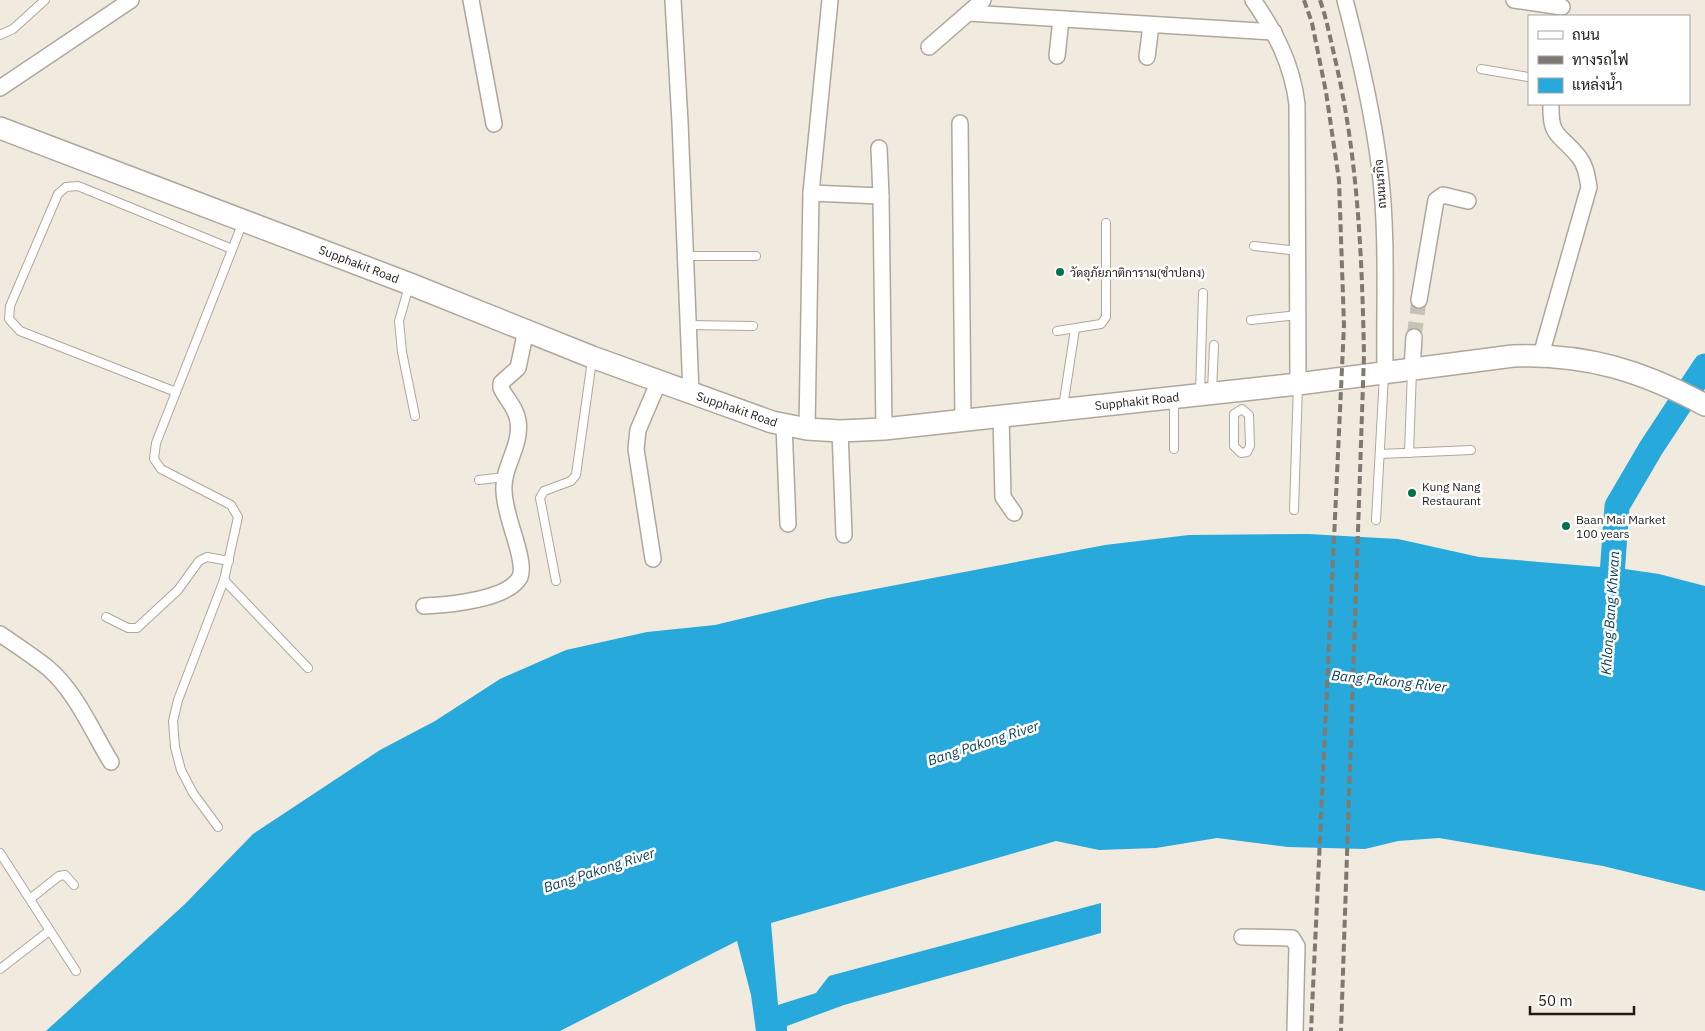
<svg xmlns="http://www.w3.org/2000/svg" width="1705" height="1031" font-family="'IBM Plex Sans',Sarabun,sans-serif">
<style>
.water{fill:#27a9db}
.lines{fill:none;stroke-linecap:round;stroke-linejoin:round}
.river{stroke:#27a9db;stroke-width:25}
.minor-tunnel{stroke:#c7c1b6;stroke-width:15;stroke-dasharray:15 8;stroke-linecap:butt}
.service-casing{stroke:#afa79c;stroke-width:10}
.minor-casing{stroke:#afa79c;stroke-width:18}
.secondary-casing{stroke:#afa79c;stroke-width:24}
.service{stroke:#fff;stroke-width:8}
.minor{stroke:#fff;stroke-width:15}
.secondary{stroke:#fff;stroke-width:21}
.rail{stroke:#7e7971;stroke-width:4;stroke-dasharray:8 4;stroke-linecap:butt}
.poi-dot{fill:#00734d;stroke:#fff;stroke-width:2}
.labels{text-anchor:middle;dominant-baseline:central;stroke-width:5;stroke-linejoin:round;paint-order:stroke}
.street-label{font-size:12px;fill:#1f1c18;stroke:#fff}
.poi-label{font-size:12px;fill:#1f1c18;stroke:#fff;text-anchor:start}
.water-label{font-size:14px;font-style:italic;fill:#0c4055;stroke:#fff}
</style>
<rect width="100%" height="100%" fill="#f1eade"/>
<polygon class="water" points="1308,534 1398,539 1479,557 1625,569 1659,574 1705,586 1705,891 1603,866 1439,838 1398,841 1365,849 1288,847 1217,838 1156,848 1099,850 1056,841 771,923 778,1005 816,993 829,976 1101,903 1101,933 844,1005 787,1026 787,1031 756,1031 751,995 737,941 560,1031 46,1031 185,904 253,834 380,750 435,721 500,679 566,650 647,632 715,625 828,598 1105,545 1189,535"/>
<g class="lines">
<polyline class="river" points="1610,603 1617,506 1651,448 1705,366"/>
<polyline class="minor-tunnel" points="1414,337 1419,300"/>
<g class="service-casing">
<g id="service">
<polyline points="0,35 13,29 45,0"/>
<polyline points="1481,69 1528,77"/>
<polyline points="1254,246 1298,251"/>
<polyline points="684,256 756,256"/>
<polyline points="409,286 399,321 402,352 415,416"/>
<polyline points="1251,320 1298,315"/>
<polyline points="688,325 753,326"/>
<polyline points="1057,331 1101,324 1106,317 1106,223"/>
<polyline points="176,392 20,331 9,319 10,306 58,194 66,187 78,186 232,249"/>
<polyline points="1212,392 1214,345"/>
<polyline points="1200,393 1203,293"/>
<polyline points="1063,407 1075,329"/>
<polygon points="1242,409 1249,415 1250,446 1247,452 1241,453 1234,446 1234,414"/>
<polyline points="1174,449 1174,399"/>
<polyline points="1409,453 1412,370"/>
<polyline points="1380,454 1471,450"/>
<polyline points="479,480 505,477"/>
<polyline points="1294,510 1298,384"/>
<polyline points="1376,520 1384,375"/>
<polyline points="224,580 308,668"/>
<polyline points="556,581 540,498 544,491 571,481 576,475 592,360"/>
<polyline points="106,617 128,628 137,628 178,590 199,561 207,557 229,561"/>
<polyline points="218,827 193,793 181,770 175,747 173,721 178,700 224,580 238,517 231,505 161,469 154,459 156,443 243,222"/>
<polyline points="0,853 76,971"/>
<polyline points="30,899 59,876 65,875 74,885"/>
<polyline points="0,969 49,931"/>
</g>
</g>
<g class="minor-casing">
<g id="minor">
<polyline points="471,0 494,124"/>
<polyline points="673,0 680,122 691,393"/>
<path d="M 1253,0 C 1276,33 1292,64 1297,104 L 1298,384"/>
<path d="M 1345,0 C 1360,57 1373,112 1380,171 C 1388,237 1384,306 1385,373"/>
<polyline points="1514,0 1562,7"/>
<polyline points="968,13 1274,32"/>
<polyline points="929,47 983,0"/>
<polyline points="1057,56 1061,19"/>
<polyline points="1147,57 1151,25"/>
<polyline points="0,88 131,0"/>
<polyline points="960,123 963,420"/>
<polyline points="811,193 881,196 879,148"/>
<polyline points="881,196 884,429"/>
<polyline points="1419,300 1436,200 1443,195 1468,201"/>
<path d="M 1541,355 L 1589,187 C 1587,176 1586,166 1579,157 C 1560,133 1550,139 1551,104"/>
<polyline points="1412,369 1414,337"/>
<polyline points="1001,416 1003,497 1014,513"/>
<polyline points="784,425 788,524"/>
<polyline points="807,429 811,193 830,0"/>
<polyline points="840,431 844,535"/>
<polyline points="653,559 636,449 638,430 659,381"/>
<path d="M 424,606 C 447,605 508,600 520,577 C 522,572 521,563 520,558 C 516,536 505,514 504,491 C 502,467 522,446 518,421 C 516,407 506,399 501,388 L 501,383 L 518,368 L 526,330"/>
<path d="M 0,634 C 16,645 33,656 48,668 C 76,692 92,731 111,762"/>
<polyline points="1242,937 1292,938 1297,946 1295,1031"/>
</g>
</g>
<g class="secondary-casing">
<path id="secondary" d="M 0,128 L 410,284 L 592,357 L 772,422 L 807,429 L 840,431 L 884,429 L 1298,384 L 1513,356 C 1584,353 1643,371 1705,405"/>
</g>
<use href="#service" class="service"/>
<use href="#minor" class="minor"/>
<use href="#secondary" class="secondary"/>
<g class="rail">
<polyline points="1304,0 1312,23 1326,92 1339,180 1344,325 1311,1031"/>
<path d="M 1320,0 C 1327,20 1331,42 1336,63 C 1358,159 1362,257 1364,355 L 1341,1031"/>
</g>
</g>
<g class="poi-dot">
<circle cx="1060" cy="272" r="5"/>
<circle cx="1412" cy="493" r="5"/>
<circle cx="1566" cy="526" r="5"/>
</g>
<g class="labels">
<g class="street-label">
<text transform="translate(1380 184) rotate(-94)">ถนนนรกิจ</text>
<text transform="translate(359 264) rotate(21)">Supphakit Road</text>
<text transform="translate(1137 401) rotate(-6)">Supphakit Road</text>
<text transform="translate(737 409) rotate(19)">Supphakit Road</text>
</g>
<g class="poi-label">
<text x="1070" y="272">วัดอุภัยภาติการาม(ซำปอกง)</text>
<text x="1422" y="486">Kung Nang<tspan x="1422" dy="14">Restaurant</tspan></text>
<text x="1576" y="519">Baan Mai Market<tspan x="1576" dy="14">100 years</tspan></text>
</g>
<g class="water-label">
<text transform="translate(1610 613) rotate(-86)">Khlong Bang Khwan</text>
<text transform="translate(1389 681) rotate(6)">Bang Pakong River</text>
<text transform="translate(983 743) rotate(-18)">Bang Pakong River</text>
<text transform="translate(599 870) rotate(-18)">Bang Pakong River</text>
</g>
</g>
<rect x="1528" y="15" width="162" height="90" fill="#ffffff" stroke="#a5a4a3"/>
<rect x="1538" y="31" width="25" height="8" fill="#ffffff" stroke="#a5a4a3"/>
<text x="1572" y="40" font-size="15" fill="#1f1c18">ถนน</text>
<rect x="1538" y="56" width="25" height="8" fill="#7e7971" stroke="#a5a4a3"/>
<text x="1572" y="65" font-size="15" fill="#1f1c18">ทางรถไฟ</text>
<rect x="1538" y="78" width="25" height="15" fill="#27a9db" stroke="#a5a4a3"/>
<text x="1572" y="90" font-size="15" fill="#1f1c18">แหล่งน้ำ</text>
<path d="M1530 1006v8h104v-8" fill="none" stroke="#1f1c18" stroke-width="2.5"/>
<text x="1538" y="1006" font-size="15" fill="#1f1c18" stroke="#ffffff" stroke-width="4" paint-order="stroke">50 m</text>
</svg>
